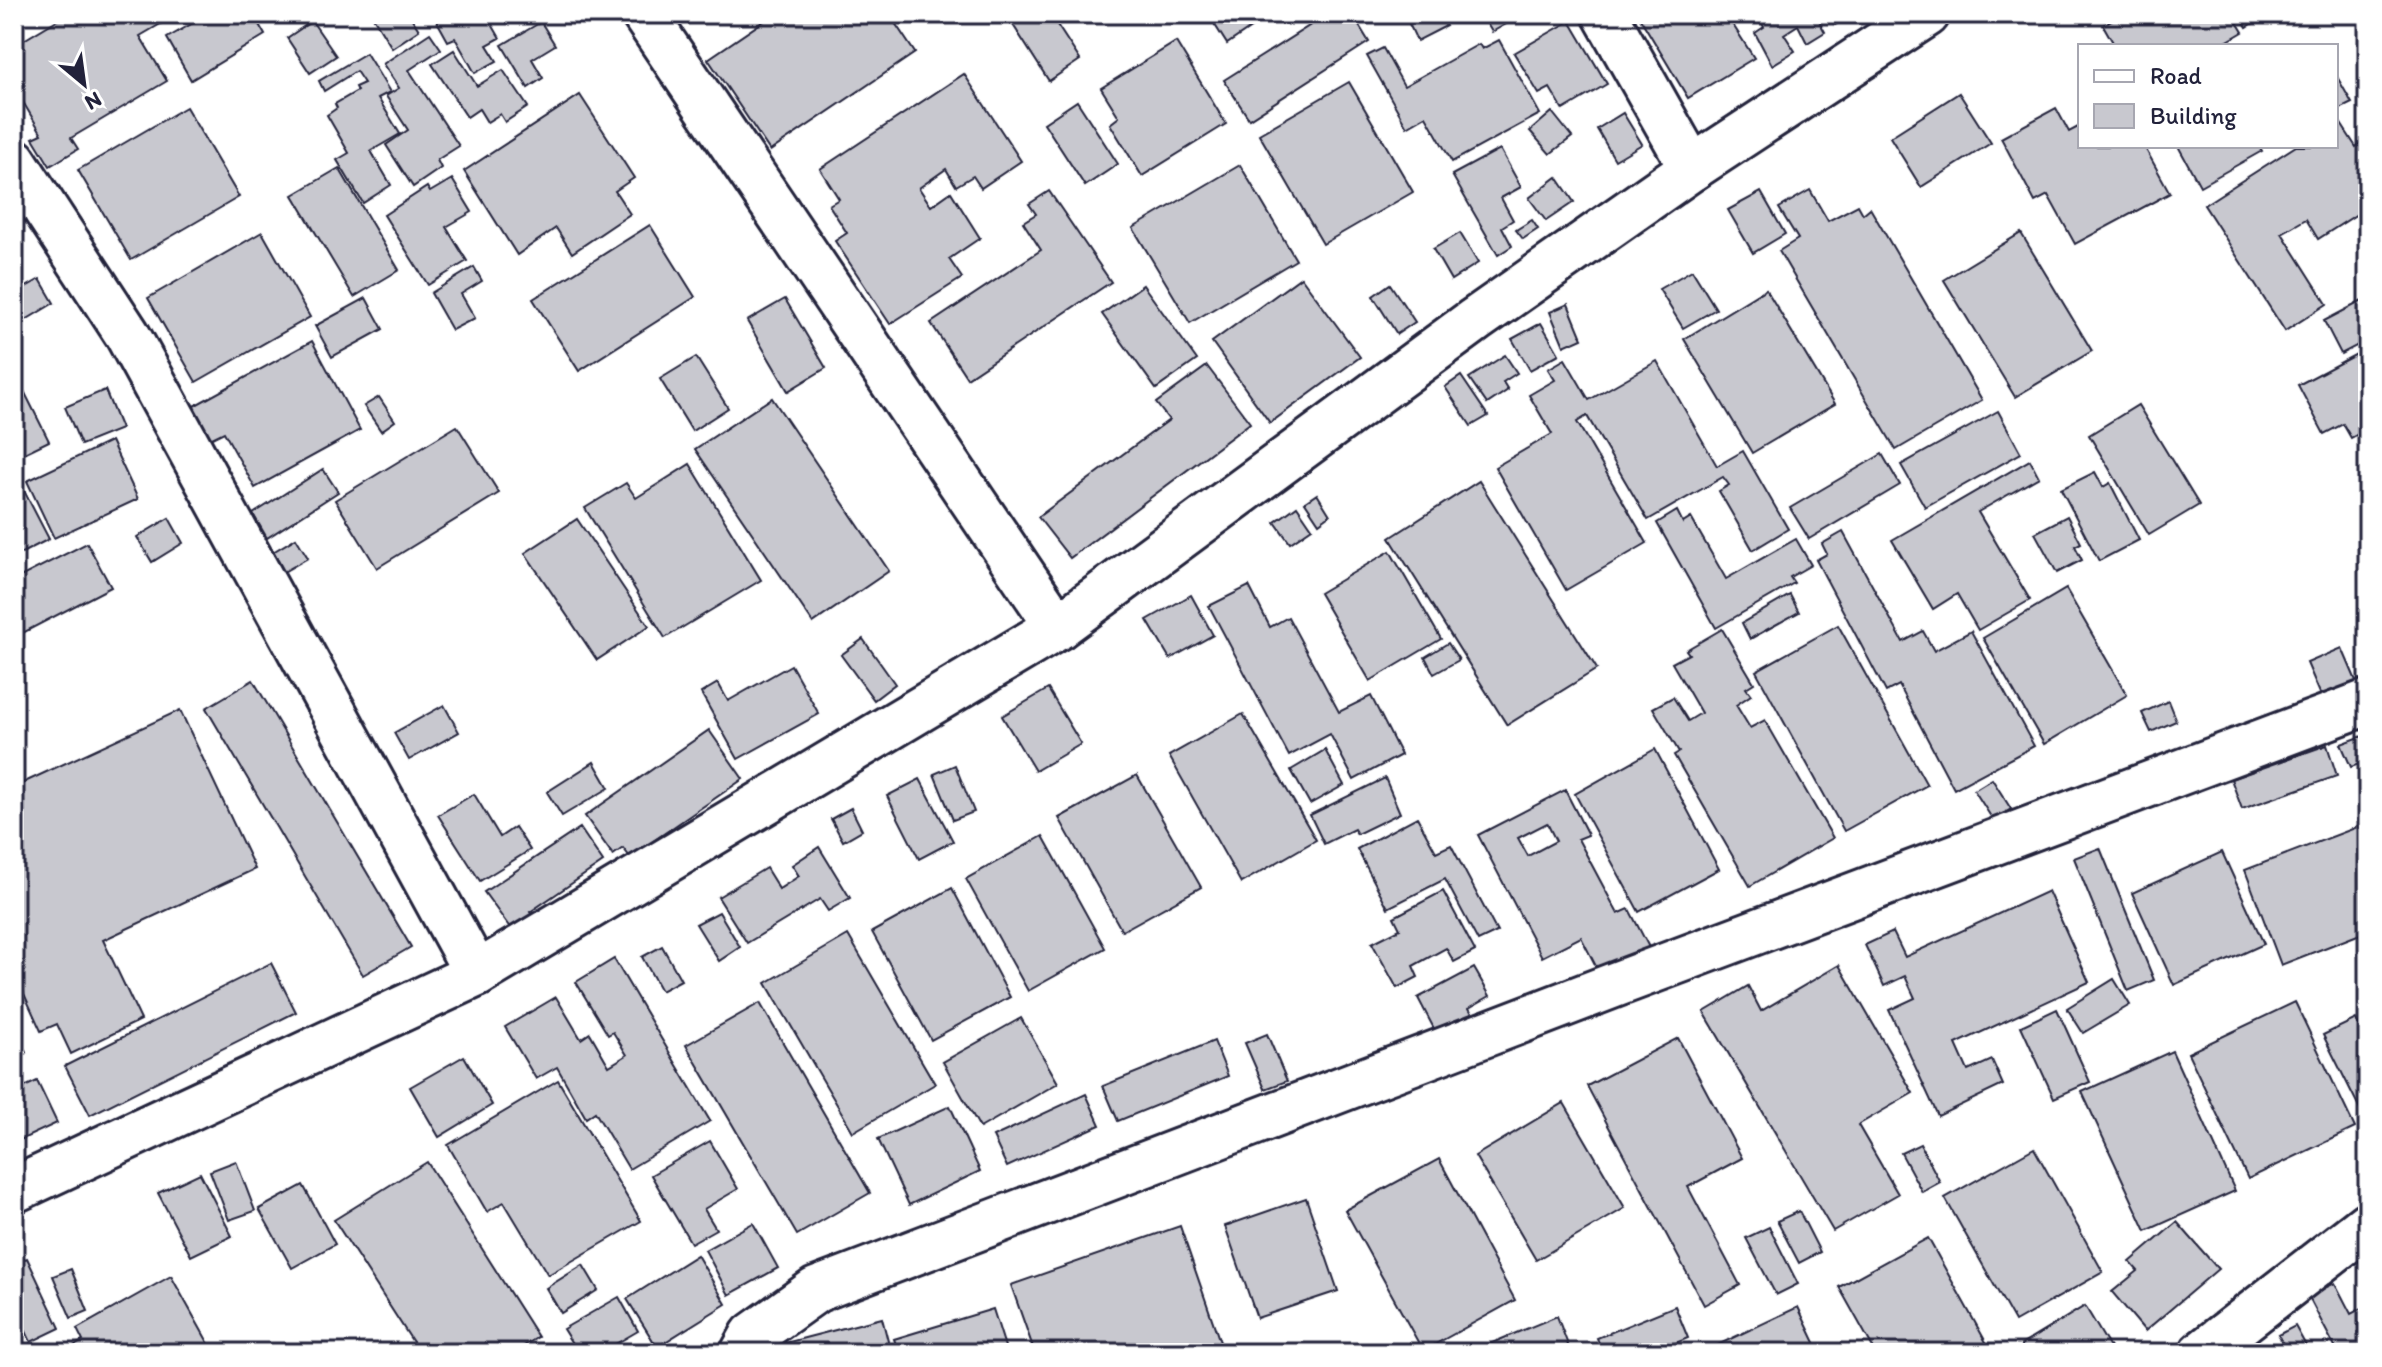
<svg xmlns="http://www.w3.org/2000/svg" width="2382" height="1367" font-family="Itim,sans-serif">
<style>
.building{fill:#c8c8cf;stroke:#22223b;stroke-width:2;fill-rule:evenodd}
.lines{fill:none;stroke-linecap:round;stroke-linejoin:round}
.minor-casing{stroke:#22223b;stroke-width:50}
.minor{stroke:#fff;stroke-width:44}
</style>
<rect width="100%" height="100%" fill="#fff"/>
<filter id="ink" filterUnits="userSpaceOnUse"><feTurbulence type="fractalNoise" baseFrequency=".0125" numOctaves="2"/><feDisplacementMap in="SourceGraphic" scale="16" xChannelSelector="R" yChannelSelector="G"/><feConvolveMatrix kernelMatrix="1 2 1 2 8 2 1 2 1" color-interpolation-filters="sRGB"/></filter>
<g filter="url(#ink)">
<g class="building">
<polygon points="67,14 172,14 174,16 140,36 167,81 71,138 78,149 50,166 33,138 42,134 14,87 14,46"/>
<polygon points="209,14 253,14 265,35 191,80 167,38"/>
<polygon points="371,14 409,14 419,30 392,48"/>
<polygon points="433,14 486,14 500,38 487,45 497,61 475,73 455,38 448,41"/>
<polygon points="774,14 889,14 915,53 770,151 708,59"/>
<polygon points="1006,14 1050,14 1080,60 1049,81"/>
<polygon points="1208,14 1261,14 1264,19 1227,44"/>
<polygon points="1328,14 1352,14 1369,42 1249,119 1224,80"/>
<polygon points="1442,14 1439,15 1446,26 1417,41 1405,15"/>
<polygon points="1481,14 1524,14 1492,32"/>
<polygon points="1646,14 1726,14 1754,58 1688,98 1640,18"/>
<polygon points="1757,14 1850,14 1851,16 1835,25 1829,17 1820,23 1825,32 1807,43 1798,25 1784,34 1795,51 1772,65 1755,33 1764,27"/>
<polygon points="2122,14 2232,14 2243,32 2219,46 2115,46 2103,25"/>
<polygon points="2239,14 2268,14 2247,27"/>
<polygon points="312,21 336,56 310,73 287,38"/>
<polygon points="1570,21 1607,84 1563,110 1550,88 1539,94 1514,53"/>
<polygon points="541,22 555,45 532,59 543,78 528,88 502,45"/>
<polygon points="430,33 441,49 409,70 459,146 437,160 441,168 413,187 386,145 408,130 386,96 399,88 383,64"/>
<polygon points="1499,40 1540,114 1452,162 1426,116 1407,127 1367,56 1383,48 1404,86 1479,44 1482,49"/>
<polygon points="1176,42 1226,124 1142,176 1110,124 1119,117 1101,88"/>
<polygon points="454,50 477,86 503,70 528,107 505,122 500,114 487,122 479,109 467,117 432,64"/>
<polygon points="366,53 390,92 378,98 400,134 371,151 391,185 363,203 337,160 349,153 327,115 337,108 335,104 357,91 355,87 364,83 356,71 324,91 319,81"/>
<polygon points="964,74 1021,161 981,188 973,176 956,186 946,169 919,188 931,206 951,192 980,238 949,259 962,278 890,324 835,241 847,233 829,205 839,199 820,169"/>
<polygon points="2336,75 2352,103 2336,111"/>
<polygon points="1349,82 1413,192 1323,244 1259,134"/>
<polygon points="1959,93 1991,143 1921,187 1890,137"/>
<polygon points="580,95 634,178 615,191 630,214 572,253 556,228 517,255 464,171"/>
<polygon points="1077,101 1118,164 1085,186 1044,123"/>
<polygon points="186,107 239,197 131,260 78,170"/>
<polygon points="2056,108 2069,132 2080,126 2080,146 2144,146 2170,193 2075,244 2048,195 2035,202 2001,138"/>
<polygon points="1552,112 1572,137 1550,154 1530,131"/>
<polygon points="1623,113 1642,144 1615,160 1597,129"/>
<polygon points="2338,119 2356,147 2362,142 2368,151 2368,207 2318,239 2306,219 2282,233 2327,304 2285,331 2204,205 2296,146 2336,146 2336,121"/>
<polygon points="2178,146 2259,146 2262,151 2200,186"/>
<polygon points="1500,149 1521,187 1501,198 1513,220 1502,227 1512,246 1498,255 1452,175"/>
<polygon points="1240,165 1296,260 1190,323 1133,228"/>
<polygon points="339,168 399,270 354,297 293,195"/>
<polygon points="1557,177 1574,202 1546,221 1529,198"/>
<polygon points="452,179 472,212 446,227 467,261 428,285 384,215 427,187 430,192"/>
<polygon points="1810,190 1828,221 1858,205 1863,214 1870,208 1982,400 1896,450 1779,251 1798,239 1779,208"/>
<polygon points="1049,191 1111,282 967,378 931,323 1041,250 1023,222 1036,214 1029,204"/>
<polygon points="1761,192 1785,234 1753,253 1728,210"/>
<polygon points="1532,220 1538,229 1523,239 1516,230"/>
<polygon points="650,225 695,297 579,371 533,299"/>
<polygon points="262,232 310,317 196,382 148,298"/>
<polygon points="1460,233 1478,263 1451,280 1433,249"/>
<polygon points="2021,233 2092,351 2015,397 1944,280"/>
<polygon points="474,267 482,281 461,294 475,318 452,330 431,293"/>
<polygon points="1692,270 1716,309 1683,328 1659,289"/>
<polygon points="1301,277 1360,357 1270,423 1212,342"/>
<polygon points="40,279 54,303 14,327 14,294"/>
<polygon points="1390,284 1415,322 1397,334 1373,296"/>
<polygon points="1143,285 1197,360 1156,389 1102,314"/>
<polygon points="1766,289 1835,404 1752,453 1684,339"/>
<polygon points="366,298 383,329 332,357 315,326"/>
<polygon points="2368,298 2368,340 2341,354 2324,321"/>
<polygon points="785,299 826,368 788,391 747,321"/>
<polygon points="1568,304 1582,338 1564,346 1550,312"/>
<polygon points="1541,323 1559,354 1530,370 1512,339"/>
<polygon points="312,341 360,430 255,488 224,432 210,439 192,407"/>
<polygon points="2368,348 2368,429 2351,438 2343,424 2324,434 2298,385"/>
<polygon points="1505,355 1517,373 1503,382 1508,390 1487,404 1469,378"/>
<polygon points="696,357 728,408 692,431 660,379"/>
<polygon points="1565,359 1589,400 1657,361 1717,466 1743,451 1788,529 1753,550 1719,491 1729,485 1723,477 1648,520 1587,416 1577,422 1647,543 1566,590 1495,467 1552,434 1529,395 1555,380 1548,369"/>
<polygon points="1207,366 1250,423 1070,558 1038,517 1169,420 1156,403"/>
<polygon points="14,371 49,441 14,458"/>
<polygon points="1461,376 1488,416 1471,426 1445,387"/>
<polygon points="105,390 121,429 81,445 65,407"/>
<polygon points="379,397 395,421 381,431 364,406"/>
<polygon points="772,398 889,571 813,623 695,449"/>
<polygon points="2138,405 2199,505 2149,535 2089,435"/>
<polygon points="1998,411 2021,453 1925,507 1901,465"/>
<polygon points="457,426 499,493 377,568 335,500"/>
<polygon points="111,441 138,499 54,538 27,481"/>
<polygon points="1882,454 1900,485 1809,539 1790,508"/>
<polygon points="2030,460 2039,477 1978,512 2030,600 1978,630 1957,594 1933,609 1892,540"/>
<polygon points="690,464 761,580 665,638 585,508 626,483 636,498"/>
<polygon points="323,469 338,492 267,538 253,514"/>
<polygon points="2095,472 2103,487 2110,483 2139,540 2099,561 2061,489"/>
<polygon points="1479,481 1597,669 1507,725 1390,538"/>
<polygon points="20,483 49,539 14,557 14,486"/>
<polygon points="1317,494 1330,515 1319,523 1305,502"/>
<polygon points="1297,506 1312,528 1290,543 1275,522"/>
<polygon points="1677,511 1683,523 1691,518 1726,579 1796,539 1811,565 1790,577 1794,583 1716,628 1657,523"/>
<polygon points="2067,516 2081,543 2075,546 2082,560 2057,573 2035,533"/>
<polygon points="169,518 183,543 152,562 137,537"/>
<polygon points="577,519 649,626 597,660 525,553"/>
<polygon points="1843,532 1903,642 1923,631 1934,651 1971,631 2034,746 1954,789 1899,685 1886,692 1816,560 1827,554 1822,544"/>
<polygon points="296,538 308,558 280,574 268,555"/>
<polygon points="87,543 111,587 17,636 14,630 14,580"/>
<polygon points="1390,551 1441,639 1370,681 1319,593"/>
<polygon points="1249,586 1270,627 1288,617 1339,712 1371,696 1401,755 1354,780 1330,734 1289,756 1209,606"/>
<polygon points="2066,589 2127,695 2044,744 1983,638"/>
<polygon points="1191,595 1213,635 1170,659 1147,620"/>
<polygon points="1790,595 1799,612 1750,639 1742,623"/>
<polygon points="1838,625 1927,785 1844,831 1756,671"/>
<polygon points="1722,629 1754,683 1746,688 1751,695 1736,705 1750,728 1765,720 1833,838 1750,886 1674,755 1679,752 1653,708 1673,697 1688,721 1701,713 1672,663 1689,654 1686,650"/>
<polygon points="863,639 895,684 874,700 841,655"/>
<polygon points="1448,643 1459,660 1434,674 1425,657"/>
<polygon points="2342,648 2360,690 2325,705 2307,663"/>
<polygon points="791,665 819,714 738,759 701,693 718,683 728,701"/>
<polygon points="253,680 411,947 363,975 206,708"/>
<polygon points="1048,689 1081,744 1035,771 1002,716"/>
<polygon points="2168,701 2176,721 2151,732 2142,713"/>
<polygon points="444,705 459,732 409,760 394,733"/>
<polygon points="180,710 255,869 103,940 141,1020 71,1054 57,1024 41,1031 14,972 14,787"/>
<polygon points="1243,714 1316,840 1241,883 1169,756"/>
<polygon points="709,730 743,779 630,857 623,848 613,855 585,816"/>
<polygon points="2368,734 2368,761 2351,767 2341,744"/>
<polygon points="2327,745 2337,776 2242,809 2231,779"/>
<polygon points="1655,749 1719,869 1639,912 1575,794"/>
<polygon points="1325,750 1344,785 1310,804 1291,770"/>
<polygon points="594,762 609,788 562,816 547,792"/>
<polygon points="955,765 974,812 953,820 934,774"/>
<polygon points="1137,775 1201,887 1122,931 1059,818"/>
<polygon points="1385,778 1400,813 1357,834 1354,829 1324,844 1310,815"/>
<polygon points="920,779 953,841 919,859 887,796"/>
<polygon points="1992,779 2011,809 1993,820 1974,790"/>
<path d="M 1565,790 L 1588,835 L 1578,839 L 1618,914 L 1629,909 L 1653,955 L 1603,980 L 1581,937 L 1542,957 L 1478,835 ZM 1547,823 L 1556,841 L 1528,856 L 1518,838 Z"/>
<polygon points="474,794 500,837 515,827 530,850 480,881 438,815"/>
<polygon points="851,808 862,830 843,841 831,819"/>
<polygon points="1417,817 1436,852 1451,845 1497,932 1478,941 1445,879 1388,908 1357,849"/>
<polygon points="2368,823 2368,931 2281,965 2245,870"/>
<polygon points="580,828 603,862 530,912 537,922 516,936 484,892"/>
<polygon points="1043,836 1105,948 1028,991 966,879"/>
<polygon points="819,847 850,898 828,911 820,899 747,943 718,897 766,868 779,889 799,876 792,865"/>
<polygon points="2100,848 2154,980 2128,991 2074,858"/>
<polygon points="2222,852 2264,944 2174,985 2132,893"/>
<polygon points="952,888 1010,997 931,1040 872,932"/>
<polygon points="1443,891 1475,951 1454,962 1446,948 1413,966 1418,977 1397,988 1372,943 1400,929 1394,917"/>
<polygon points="2048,891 2089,982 1956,1044 1968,1071 1992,1060 2003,1085 1938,1116 1889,1010 1915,998 1905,976 1884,986 1865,945 1893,932 1905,957"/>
<polygon points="719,912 740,947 719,961 696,924"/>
<polygon points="848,935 935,1084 853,1132 766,983"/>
<polygon points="662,946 681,980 661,991 642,957"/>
<polygon points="614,959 710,1121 629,1169 595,1112 586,1118 557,1067 536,1079 505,1027 556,997 581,1039 590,1033 609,1066 627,1055 613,1032 608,1035 576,982"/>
<polygon points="271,963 296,1012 90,1115 65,1066"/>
<polygon points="1839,965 1913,1093 1858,1125 1898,1194 1833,1231 1704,1012 1748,986 1761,1011"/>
<polygon points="1474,968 1490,996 1469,1008 1477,1022 1441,1042 1418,998"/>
<polygon points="2114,979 2130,1005 2083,1033 2067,1008"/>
<polygon points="2295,1002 2355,1128 2248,1179 2188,1053"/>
<polygon points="760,1003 870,1193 797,1235 686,1045"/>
<polygon points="2057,1009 2090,1082 2054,1098 2021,1026"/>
<polygon points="1021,1018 1058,1083 980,1128 943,1062"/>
<polygon points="2356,1019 2368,1043 2368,1125 2323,1035"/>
<polygon points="14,1023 26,1053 14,1058"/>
<polygon points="1267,1034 1287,1081 1265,1089 1245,1043"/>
<polygon points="1678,1038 1742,1158 1688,1187 1740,1285 1704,1305 1587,1086"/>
<polygon points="1214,1041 1228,1076 1118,1121 1103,1086"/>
<polygon points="2172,1051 2235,1191 2146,1231 2082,1092"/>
<polygon points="464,1056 492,1105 439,1137 410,1087"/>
<polygon points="558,1080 641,1221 548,1275 504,1202 487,1212 448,1145"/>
<polygon points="37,1081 57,1123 14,1143 14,1092"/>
<polygon points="1086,1094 1100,1125 1007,1167 993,1137"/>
<polygon points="1564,1103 1625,1208 1536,1260 1475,1156"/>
<polygon points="950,1106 980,1171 909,1205 878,1139"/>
<polygon points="710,1141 738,1189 704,1209 716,1229 691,1243 651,1175"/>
<polygon points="1920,1144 1940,1182 1922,1192 1901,1153"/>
<polygon points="2034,1148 2103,1272 2015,1322 1945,1198"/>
<polygon points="1439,1159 1515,1300 1423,1351 1345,1210"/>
<polygon points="236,1161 255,1211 229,1220 210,1171"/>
<polygon points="427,1162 538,1337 513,1353 420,1353 334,1220"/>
<polygon points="200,1173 232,1236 191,1256 158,1193"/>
<polygon points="303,1185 335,1244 292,1268 259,1209"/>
<polygon points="1306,1198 1338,1291 1257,1318 1225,1226"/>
<polygon points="1799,1211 1820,1252 1799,1263 1777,1221"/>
<polygon points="2177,1222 2218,1269 2145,1331 2112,1292 2138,1271 2130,1262"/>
<polygon points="753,1223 778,1268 729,1295 705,1250"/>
<polygon points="1180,1226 1222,1348 1208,1353 1035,1353 1011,1285"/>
<polygon points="1769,1227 1798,1284 1776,1295 1746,1238"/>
<polygon points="1928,1238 1992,1353 1876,1353 1839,1287"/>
<polygon points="697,1255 726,1304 657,1347 627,1299"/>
<polygon points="27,1258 60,1328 31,1342 14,1306 14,1264"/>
<polygon points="583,1265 598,1290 561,1313 546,1288"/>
<polygon points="71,1269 88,1311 71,1318 53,1276"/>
<polygon points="171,1276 214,1353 61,1353 83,1341 77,1329"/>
<polygon points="2335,1283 2351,1314 2368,1305 2368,1353 2338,1353 2308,1296"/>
<polygon points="619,1297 638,1331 600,1353 578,1353 563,1329"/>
<polygon points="1675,1306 1688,1338 1652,1353 1603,1353 1597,1338"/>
<polygon points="2085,1306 2113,1353 2026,1353 2021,1345"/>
<polygon points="1798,1307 1820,1353 1706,1353 1705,1351"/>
<polygon points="993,1309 1007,1353 899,1353 894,1339"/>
<polygon points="1557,1316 1571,1353 1468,1353"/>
<polygon points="882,1318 891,1353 767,1353 766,1348"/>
<polygon points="2295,1326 2310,1353 2289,1353 2278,1335"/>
</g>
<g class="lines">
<g class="minor-casing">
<g id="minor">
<polyline points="644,14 1058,627"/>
<polyline points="1605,14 1692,168"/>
<polyline points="14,161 127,334 477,974"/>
<polyline points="14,1190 477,974 1058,627 1475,320 1692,168 1927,14"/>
<polyline points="743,1353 753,1335 816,1290 1617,984 2368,702"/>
<polyline points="2202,1353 2368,1224"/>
</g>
</g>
<use href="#minor" class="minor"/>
</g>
</g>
<rect width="2382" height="1367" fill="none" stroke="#fff" stroke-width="48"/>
<rect x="24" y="24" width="2334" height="1319" fill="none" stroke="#22223b" stroke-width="3" filter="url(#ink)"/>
<rect x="2078" y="44" width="260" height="104" fill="#ffffff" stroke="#a7a7b1" stroke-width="2"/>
<rect x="2094" y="70" width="40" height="12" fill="#ffffff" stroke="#a7a7b1" stroke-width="2"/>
<text x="2150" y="84" font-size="24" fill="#22223b">Road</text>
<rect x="2094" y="104" width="40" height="24" fill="#c8c8cf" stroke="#a7a7b1" stroke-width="2"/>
<text x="2150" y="124" font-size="24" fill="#22223b">Building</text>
<g transform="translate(84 84) rotate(151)" stroke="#ffffff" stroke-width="6" paint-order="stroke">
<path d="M0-6L14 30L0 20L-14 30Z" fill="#22223b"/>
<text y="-12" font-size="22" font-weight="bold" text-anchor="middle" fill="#22223b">N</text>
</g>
</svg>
